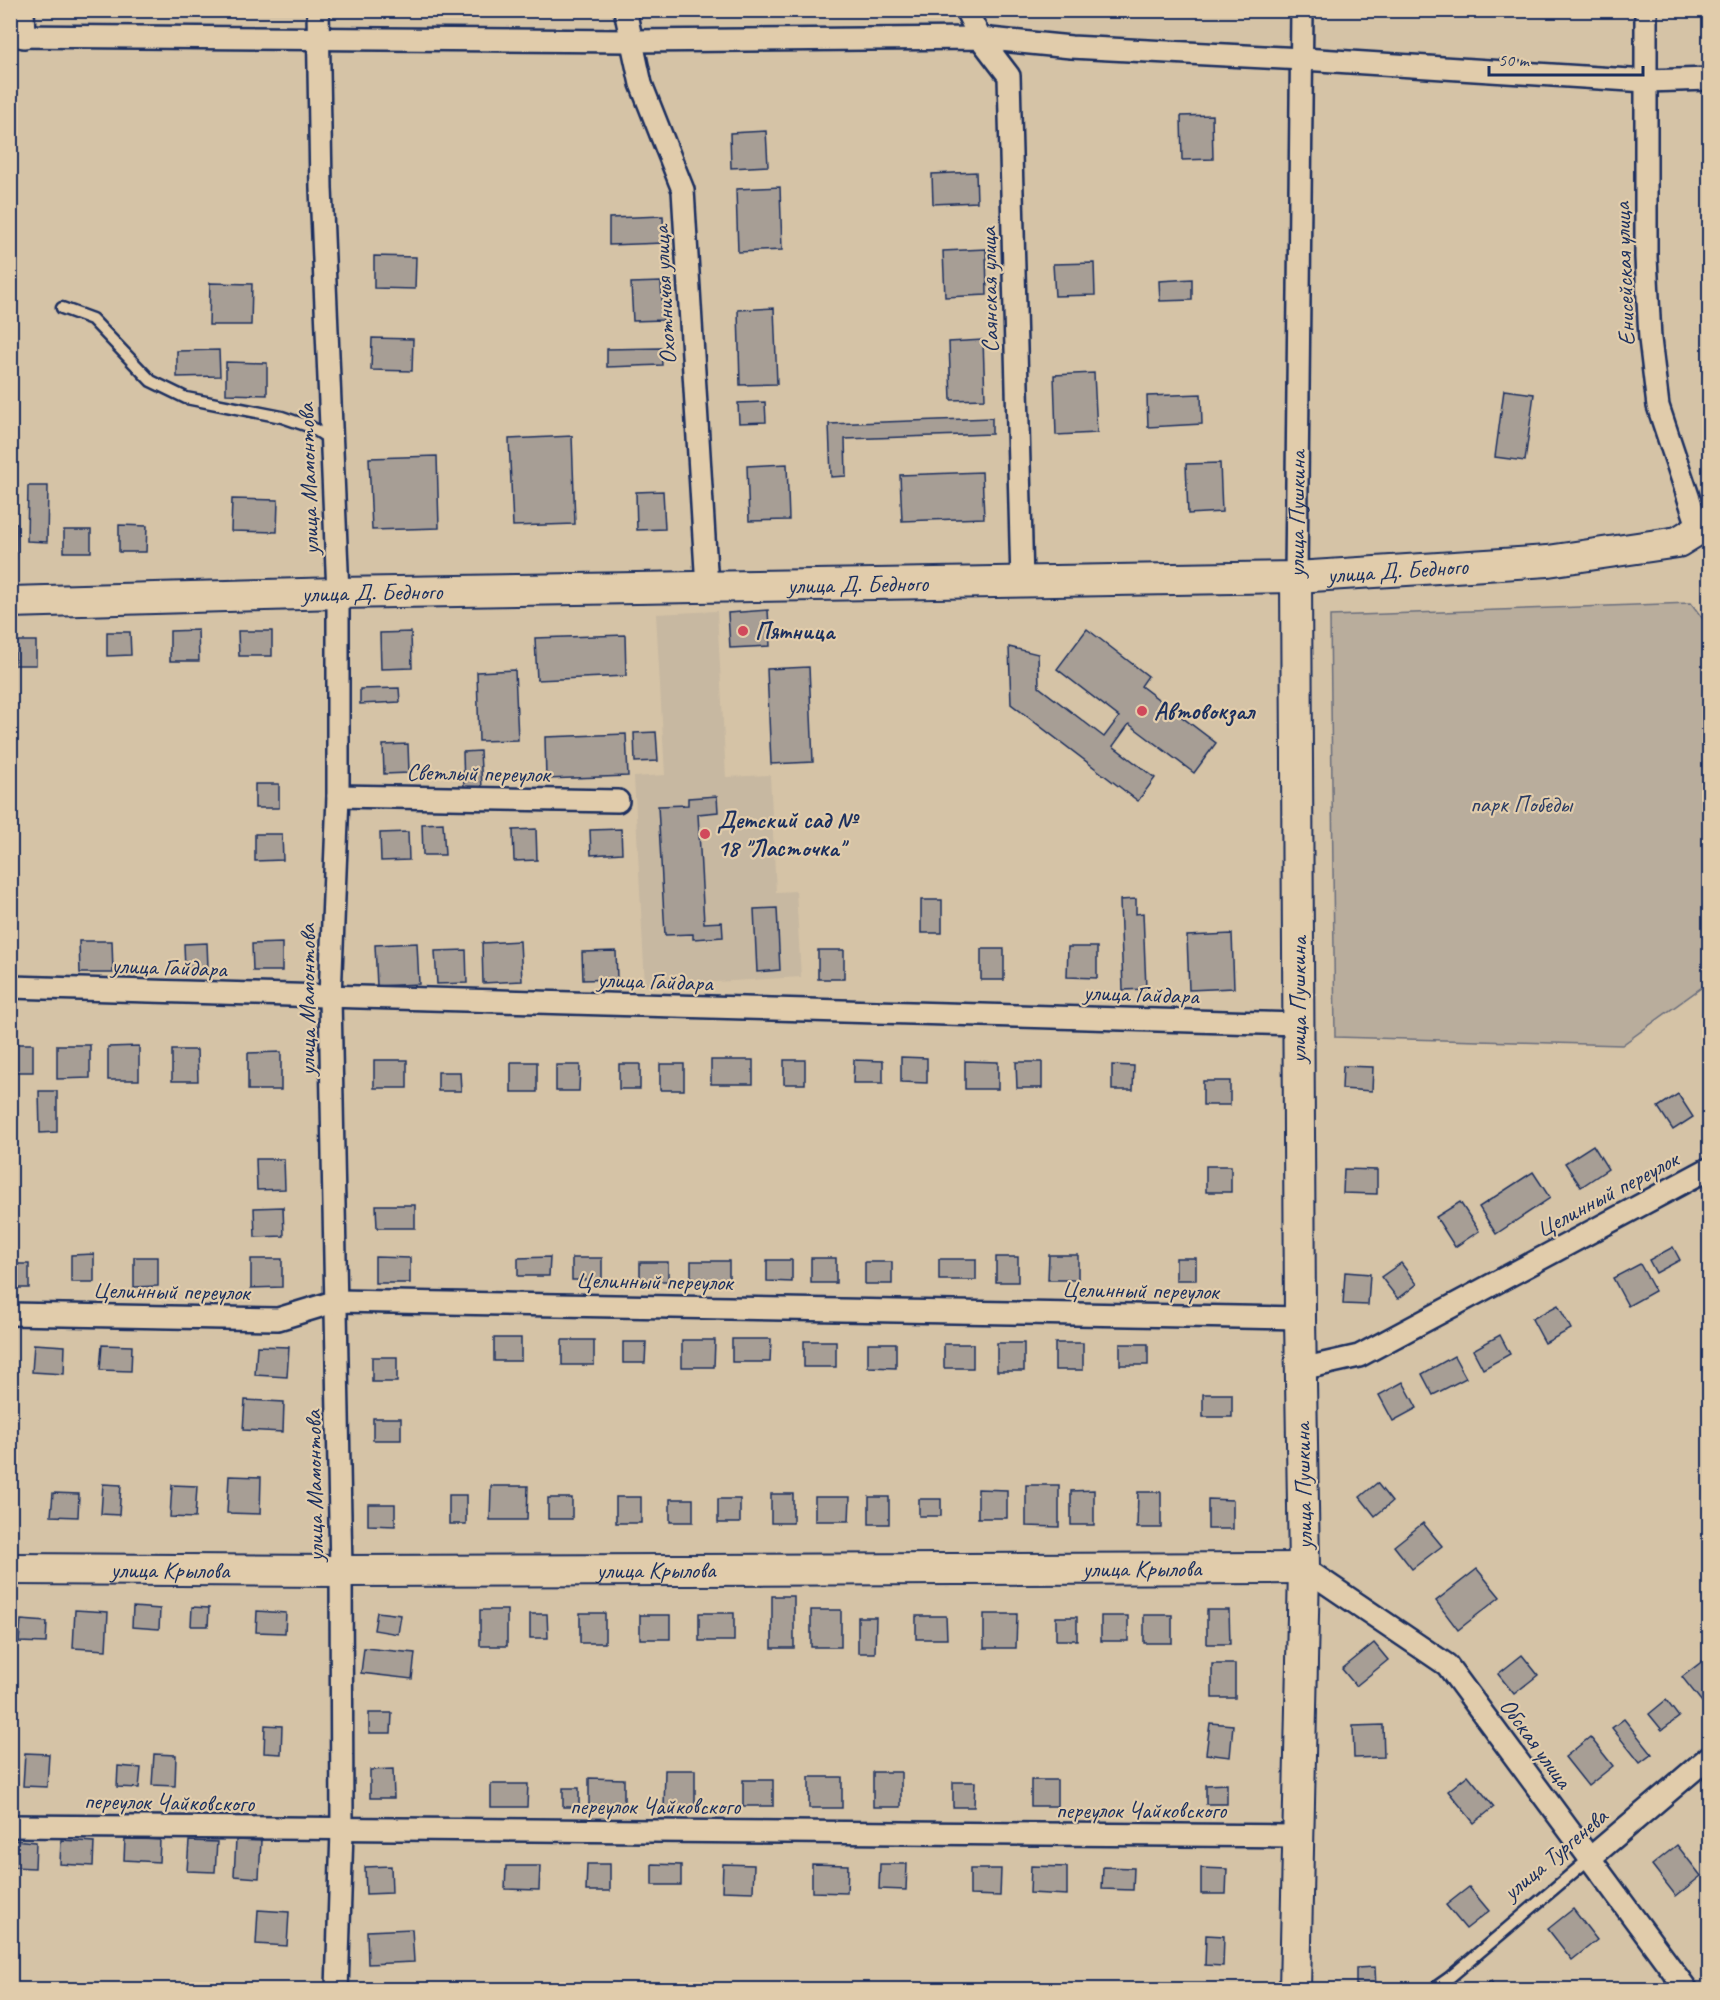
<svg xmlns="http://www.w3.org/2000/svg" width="1720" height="2000" font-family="Caveat,sans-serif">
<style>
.built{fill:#c7b8a1}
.green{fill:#b9ad9c;stroke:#6a6e7d;stroke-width:1.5}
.building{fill:#a79e95;stroke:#1b2f5e;stroke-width:1.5}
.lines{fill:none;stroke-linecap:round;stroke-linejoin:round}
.lane-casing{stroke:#1b2f5e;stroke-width:15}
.street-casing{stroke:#1b2f5e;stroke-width:26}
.secondary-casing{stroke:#1b2f5e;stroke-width:34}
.lane{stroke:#e1ccab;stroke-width:10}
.street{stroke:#e1ccab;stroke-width:21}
.secondary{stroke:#e1ccab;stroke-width:30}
.poi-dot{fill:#d1495b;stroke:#e1ccab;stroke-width:2}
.labels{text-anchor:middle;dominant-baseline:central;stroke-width:4.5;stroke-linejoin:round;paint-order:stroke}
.street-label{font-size:24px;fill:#1b2f5e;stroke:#e1ccab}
.poi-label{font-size:24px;font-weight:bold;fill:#1b2f5e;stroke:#e1ccab;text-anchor:start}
.park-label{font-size:24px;fill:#2b3c64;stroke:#e1ccab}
</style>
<rect width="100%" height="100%" fill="#d5c3a6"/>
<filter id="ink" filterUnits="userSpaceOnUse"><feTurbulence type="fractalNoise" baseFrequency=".0167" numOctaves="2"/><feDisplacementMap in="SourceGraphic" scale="12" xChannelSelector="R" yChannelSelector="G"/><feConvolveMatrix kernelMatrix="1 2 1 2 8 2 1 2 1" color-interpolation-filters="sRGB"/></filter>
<g filter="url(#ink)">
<polygon class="built" points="717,611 726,777 770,775 776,892 796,891 801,977 645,986 634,777 665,775 656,614"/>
<polygon class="green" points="1691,603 1709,627 1709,982 1622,1045 1335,1037 1330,616"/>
<g class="building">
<polygon points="1212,115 1213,159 1182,160 1181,116"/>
<polygon points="766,131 768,166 731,168 730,133"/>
<polygon points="976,172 977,202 933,204 932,174"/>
<polygon points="780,187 782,250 738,252 736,189"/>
<polygon points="663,216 664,243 609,245 609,218"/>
<polygon points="986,249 987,295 945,297 943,251"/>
<polygon points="374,256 416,257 415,289 374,288"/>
<polygon points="1094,263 1095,295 1055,296 1053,264"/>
<polygon points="1192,279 1192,300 1160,301 1159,281"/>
<polygon points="661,282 663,320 633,321 631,283"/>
<polygon points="210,283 252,284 251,325 209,325"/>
<polygon points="774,308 777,384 740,385 738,310"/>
<polygon points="372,338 413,339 412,371 371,370"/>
<polygon points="983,340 985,399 951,400 949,342"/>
<polygon points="661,348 662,365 607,367 607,349"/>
<polygon points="219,350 220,376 177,377 177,351"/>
<polygon points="226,362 267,363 267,395 226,394"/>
<polygon points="1094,373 1097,433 1056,435 1054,375"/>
<polygon points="1504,390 1534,394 1525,461 1495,457"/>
<polygon points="1201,394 1202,424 1148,427 1147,396"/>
<polygon points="765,402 766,422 739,423 738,403"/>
<polygon points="992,418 992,434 845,439 846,476 831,477 829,424"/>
<polygon points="572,436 575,524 513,526 509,439"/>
<polygon points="437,456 439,528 372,530 369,458"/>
<polygon points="1220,463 1222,512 1188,514 1186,464"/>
<polygon points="787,464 789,520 749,521 747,466"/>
<polygon points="982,472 984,518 902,521 900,475"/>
<polygon points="28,486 48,486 47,542 27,541"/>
<polygon points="663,491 665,529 637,530 636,492"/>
<polygon points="232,499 278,500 277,532 231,531"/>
<polygon points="10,523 17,523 16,559 10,559"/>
<polygon points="119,525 147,526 146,552 119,552"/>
<rect x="64" y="530" width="27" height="22"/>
<polygon points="768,610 770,646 730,648 728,613"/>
<polygon points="1087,629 1148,676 1141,686 1216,743 1194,773 1129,724 1113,746 1155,778 1138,801 1011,704 1009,647 1038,654 1039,687 1104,737 1119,717 1057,669"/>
<polygon points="198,630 199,661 170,661 170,631"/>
<polygon points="238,631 272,631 272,656 239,656"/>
<polygon points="107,632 130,632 131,655 107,656"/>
<polygon points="411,632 412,668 381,669 380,633"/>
<polygon points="625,635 626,676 537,680 535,638"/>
<rect x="15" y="641" width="21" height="24"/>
<polygon points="809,667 813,762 771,764 767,669"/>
<polygon points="515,670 518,740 479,741 477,672"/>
<polygon points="399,688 400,702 360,704 360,689"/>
<polygon points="656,732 658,761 635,762 634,733"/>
<polygon points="626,734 628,776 546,779 545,737"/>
<polygon points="408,744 409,773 384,774 383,745"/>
<polygon points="480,751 482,788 464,789 463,752"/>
<rect x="255" y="784" width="24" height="24"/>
<polygon points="717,796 718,812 698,814 704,923 722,922 723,937 693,939 693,934 665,935 658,806 688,805 688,798"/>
<polygon points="443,823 445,855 423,855 422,824"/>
<polygon points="536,829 537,860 514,861 513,830"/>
<polygon points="621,829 622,853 591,855 590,830"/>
<polygon points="408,832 409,860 381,861 380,833"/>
<polygon points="255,834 282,834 283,860 255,861"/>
<polygon points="1136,899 1136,914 1143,913 1146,989 1123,990 1120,900"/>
<rect x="921" y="900" width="21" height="33"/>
<polygon points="777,908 780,970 757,972 754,909"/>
<polygon points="1232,934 1234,988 1189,990 1187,936"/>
<polygon points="79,941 112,941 113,973 80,973"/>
<polygon points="520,941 522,981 483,983 482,943"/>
<polygon points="207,943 208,968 185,969 184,944"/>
<polygon points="282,943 282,971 253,971 252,944"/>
<polygon points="417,943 419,984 377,986 375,945"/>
<polygon points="1068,947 1097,947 1097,978 1067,977"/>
<rect x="981" y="949" width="23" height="31"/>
<polygon points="466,950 467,983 437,984 435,951"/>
<rect x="818" y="950" width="26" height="29"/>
<polygon points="616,951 617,979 583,980 582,952"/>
<rect x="10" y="1044" width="23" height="28"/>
<polygon points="57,1045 90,1045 90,1078 57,1079"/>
<polygon points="139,1046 139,1080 108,1080 108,1047"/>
<polygon points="172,1050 197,1050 198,1081 172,1081"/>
<polygon points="281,1052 281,1090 248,1090 248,1053"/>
<polygon points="901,1057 927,1058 927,1083 901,1082"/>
<rect x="374" y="1060" width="33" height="28"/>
<rect x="711" y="1060" width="42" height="24"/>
<rect x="784" y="1060" width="21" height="24"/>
<polygon points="854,1060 883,1061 883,1083 853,1083"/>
<polygon points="965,1061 998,1062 998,1089 965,1089"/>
<rect x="511" y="1062" width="26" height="30"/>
<polygon points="1016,1062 1042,1062 1042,1088 1017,1088"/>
<rect x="619" y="1064" width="21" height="25"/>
<rect x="660" y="1064" width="24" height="26"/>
<polygon points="556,1065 580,1065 579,1091 556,1091"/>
<polygon points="1112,1065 1134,1066 1133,1090 1112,1090"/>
<polygon points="1343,1066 1373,1067 1372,1091 1342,1089"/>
<polygon points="438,1072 460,1072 461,1091 438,1091"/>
<rect x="1203" y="1081" width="27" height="24"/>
<polygon points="39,1091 57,1091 57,1132 40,1133"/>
<polygon points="1678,1094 1693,1117 1673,1130 1658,1107"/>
<polygon points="1593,1145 1608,1169 1581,1187 1565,1163"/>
<polygon points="256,1159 284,1159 285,1189 257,1190"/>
<rect x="1206" y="1166" width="25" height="26"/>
<polygon points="1344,1169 1377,1170 1377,1194 1343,1193"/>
<polygon points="1533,1172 1550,1198 1496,1234 1479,1207"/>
<polygon points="1460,1202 1479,1231 1455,1247 1436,1217"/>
<polygon points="376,1205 415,1205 415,1228 377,1228"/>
<polygon points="283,1207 284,1236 255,1237 254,1208"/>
<polygon points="1673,1247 1680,1260 1656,1273 1649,1260"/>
<polygon points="94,1254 94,1282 71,1282 71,1255"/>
<polygon points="1049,1255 1078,1255 1078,1280 1048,1280"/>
<polygon points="134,1257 158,1257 158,1286 134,1287"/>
<polygon points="375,1257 410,1258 410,1283 375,1283"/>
<polygon points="550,1257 549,1276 518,1276 518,1258"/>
<rect x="996" y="1257" width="22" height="25"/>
<rect x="572" y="1258" width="30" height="22"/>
<rect x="811" y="1258" width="25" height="25"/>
<rect x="1176" y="1258" width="20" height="22"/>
<polygon points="251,1259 282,1259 282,1287 251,1288"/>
<rect x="939" y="1259" width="37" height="21"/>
<polygon points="767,1260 792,1260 792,1282 767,1281"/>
<rect x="691" y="1261" width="38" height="23"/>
<rect x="640" y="1262" width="28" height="19"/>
<rect x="865" y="1262" width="27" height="22"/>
<polygon points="1401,1263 1417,1284 1398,1299 1381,1277"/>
<rect x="10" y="1264" width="19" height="24"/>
<polygon points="1640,1264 1655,1291 1628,1306 1613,1278"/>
<polygon points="1345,1272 1370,1274 1368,1305 1343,1304"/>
<polygon points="1558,1305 1571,1329 1545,1343 1532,1319"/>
<polygon points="1500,1335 1510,1354 1483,1369 1473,1350"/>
<rect x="494" y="1338" width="27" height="23"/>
<polygon points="732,1339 771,1339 770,1362 732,1362"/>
<rect x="562" y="1340" width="32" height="25"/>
<polygon points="682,1340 715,1340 714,1367 682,1367"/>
<rect x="804" y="1341" width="32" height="26"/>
<polygon points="623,1342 646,1342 645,1363 623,1363"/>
<polygon points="868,1343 896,1343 896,1368 868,1367"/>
<rect x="997" y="1343" width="27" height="28"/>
<rect x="1055" y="1343" width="28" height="27"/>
<polygon points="34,1344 65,1346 64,1374 32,1372"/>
<rect x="944" y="1344" width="29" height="24"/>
<rect x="1120" y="1344" width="28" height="21"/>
<polygon points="102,1345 132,1346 131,1371 100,1370"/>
<polygon points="257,1346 289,1347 287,1377 255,1375"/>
<polygon points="1454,1356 1466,1378 1433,1395 1422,1374"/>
<rect x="372" y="1357" width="25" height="25"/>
<polygon points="1403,1382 1417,1408 1393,1421 1379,1395"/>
<rect x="1203" y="1394" width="29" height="23"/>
<polygon points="245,1400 284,1402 283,1432 243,1430"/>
<rect x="373" y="1418" width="28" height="22"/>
<polygon points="229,1476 261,1477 260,1514 227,1513"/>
<polygon points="1377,1483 1392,1502 1375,1516 1360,1497"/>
<polygon points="103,1484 121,1485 119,1515 101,1514"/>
<polygon points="172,1485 197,1486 195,1518 170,1517"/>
<polygon points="1026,1485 1059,1485 1059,1527 1026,1526"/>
<polygon points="491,1486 528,1486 527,1520 490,1520"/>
<polygon points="978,1489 1007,1490 1007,1518 978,1518"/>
<polygon points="1094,1490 1094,1525 1071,1525 1071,1491"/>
<polygon points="1138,1492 1161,1492 1161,1528 1137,1528"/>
<polygon points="53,1493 79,1494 78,1517 51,1516"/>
<rect x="771" y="1494" width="22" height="29"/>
<rect x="449" y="1495" width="17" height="29"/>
<rect x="616" y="1497" width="25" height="26"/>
<polygon points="815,1497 850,1497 849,1521 815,1521"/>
<rect x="869" y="1497" width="20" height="27"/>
<rect x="548" y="1498" width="24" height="21"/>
<rect x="670" y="1499" width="23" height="23"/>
<rect x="718" y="1499" width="22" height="24"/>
<rect x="919" y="1499" width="22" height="17"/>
<polygon points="1208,1499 1233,1500 1233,1529 1208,1529"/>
<polygon points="368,1504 395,1504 395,1526 368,1525"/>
<polygon points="1423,1523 1442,1546 1412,1569 1394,1546"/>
<polygon points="1477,1569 1500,1597 1458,1630 1436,1601"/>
<rect x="772" y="1596" width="22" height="52"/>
<polygon points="133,1607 160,1609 159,1629 132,1627"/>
<polygon points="192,1607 209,1608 208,1626 191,1626"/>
<polygon points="75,1610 108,1612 106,1650 73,1648"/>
<rect x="480" y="1610" width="27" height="36"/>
<rect x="811" y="1610" width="30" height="37"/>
<polygon points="1207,1610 1229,1610 1230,1644 1207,1644"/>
<polygon points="257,1611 286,1613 285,1633 256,1632"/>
<polygon points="377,1612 401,1615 398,1634 374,1630"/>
<rect x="580" y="1613" width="25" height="30"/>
<rect x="699" y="1613" width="35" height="28"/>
<polygon points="530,1614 547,1614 548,1638 530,1638"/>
<polygon points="984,1614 1017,1614 1016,1648 984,1648"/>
<rect x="640" y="1615" width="30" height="24"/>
<rect x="1144" y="1615" width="28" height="28"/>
<polygon points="916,1616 946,1616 947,1639 916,1639"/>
<rect x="1101" y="1616" width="27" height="25"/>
<polygon points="858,1617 876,1617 875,1653 858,1653"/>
<rect x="1056" y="1617" width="21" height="23"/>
<polygon points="21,1620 47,1622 46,1643 19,1642"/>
<polygon points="1374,1643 1388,1660 1356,1686 1342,1669"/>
<polygon points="364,1648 415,1653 412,1679 361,1673"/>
<polygon points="1522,1655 1538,1675 1514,1694 1498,1674"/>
<polygon points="1704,1660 1710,1666 1710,1696 1702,1702 1682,1677"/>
<rect x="1212" y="1664" width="23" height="34"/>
<polygon points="1666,1700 1679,1717 1662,1730 1649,1714"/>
<polygon points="369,1713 392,1713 391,1733 369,1733"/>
<polygon points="1624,1719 1652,1754 1640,1763 1612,1728"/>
<polygon points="1210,1723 1233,1725 1230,1757 1206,1754"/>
<polygon points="265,1725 282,1726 281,1754 264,1753"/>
<polygon points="1383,1725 1384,1757 1354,1758 1353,1726"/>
<polygon points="1590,1737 1613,1766 1588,1786 1565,1757"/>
<polygon points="25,1753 49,1754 47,1787 23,1786"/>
<polygon points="154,1754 176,1755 175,1786 152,1785"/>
<polygon points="118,1766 141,1768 139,1788 117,1787"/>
<polygon points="393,1769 394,1798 370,1798 370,1770"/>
<polygon points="665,1770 695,1770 695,1810 664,1810"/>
<rect x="873" y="1772" width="28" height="35"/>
<polygon points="1468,1775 1494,1807 1474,1823 1448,1791"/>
<rect x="809" y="1777" width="33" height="31"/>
<polygon points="589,1778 624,1779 624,1808 589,1808"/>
<rect x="743" y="1780" width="30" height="26"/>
<rect x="1031" y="1780" width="26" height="26"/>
<polygon points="953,1782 975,1782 974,1807 953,1807"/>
<polygon points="491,1784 528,1784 527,1807 491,1807"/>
<polygon points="1227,1784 1227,1804 1206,1804 1206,1785"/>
<rect x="563" y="1788" width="16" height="19"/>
<polygon points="125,1838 160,1840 159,1862 124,1860"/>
<polygon points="12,1840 36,1842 35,1868 11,1867"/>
<polygon points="61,1840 94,1842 93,1866 60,1864"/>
<polygon points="236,1840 261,1841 259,1878 234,1876"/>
<polygon points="189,1841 217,1842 215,1872 187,1871"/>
<polygon points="1677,1845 1701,1876 1676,1896 1652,1865"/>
<polygon points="587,1864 610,1864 610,1891 586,1891"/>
<polygon points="652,1864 681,1865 681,1885 652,1885"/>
<polygon points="723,1864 754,1865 753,1892 722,1891"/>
<polygon points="812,1864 848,1865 847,1893 812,1892"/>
<polygon points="880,1864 907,1864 906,1890 879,1889"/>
<polygon points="391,1866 392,1893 366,1894 365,1867"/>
<polygon points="506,1866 540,1866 539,1890 505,1889"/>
<polygon points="1031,1866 1067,1867 1067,1895 1030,1893"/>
<polygon points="1103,1867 1134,1868 1133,1890 1102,1889"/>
<polygon points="1201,1868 1227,1869 1226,1894 1201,1894"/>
<polygon points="970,1869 1001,1869 1000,1896 970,1895"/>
<polygon points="1469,1887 1489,1911 1466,1929 1446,1905"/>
<polygon points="1573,1909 1597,1940 1572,1960 1548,1929"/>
<polygon points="258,1910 289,1912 287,1946 256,1944"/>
<polygon points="412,1929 414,1962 368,1964 367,1931"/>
<polygon points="1206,1935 1224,1936 1223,1966 1205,1965"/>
<polygon points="1375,1967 1376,1990 1356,1990 1356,1968"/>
<polygon points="1491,1981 1497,1990 1478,1990"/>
</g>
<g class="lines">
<g class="lane-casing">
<g id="lane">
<polyline points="62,308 92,319 151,381 186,398 282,417 311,427 331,440"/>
<polyline points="1432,1990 1449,1978 1589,1859"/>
</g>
</g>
<g class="street-casing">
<g id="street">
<polyline points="23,10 24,37"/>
<polyline points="318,10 321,188 338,593 338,796 330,997 341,1571 342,1830 337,1990"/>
<polyline points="625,10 641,84 683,190 707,587"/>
<polyline points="966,10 980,38 1009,76 1022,582"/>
<polyline points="1646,10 1646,257 1650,339 1658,406 1699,529"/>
<polyline points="10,36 631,41 980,38 1071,47 1303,59 1646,81 1710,79"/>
<path id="s1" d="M 1296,577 L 1302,10"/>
<polyline points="338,796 618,801"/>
<polyline points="10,987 1298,1024"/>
<polyline points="10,1314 278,1319 337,1301 1300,1318"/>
<polyline points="1301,1369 1359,1356 1710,1168"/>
<polyline points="1304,1568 1447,1665 1687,1990"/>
<polyline points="10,1826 1298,1836"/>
<polyline points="1589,1859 1710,1756"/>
</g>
</g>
<g class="secondary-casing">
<g id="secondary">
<path id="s2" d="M 10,602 L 338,593 L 1296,577 L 1548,561 L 1678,542 L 1699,529 L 1710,520"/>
<path id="s3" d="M 10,1569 L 341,1571 L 1304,1568"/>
<polyline points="1295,1990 1304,1568 1300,1318 1296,577"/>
</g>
</g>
<use href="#lane" class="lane"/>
<use href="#street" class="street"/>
<use href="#secondary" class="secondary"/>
</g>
</g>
<g class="poi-dot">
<circle cx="743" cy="631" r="6"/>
<circle cx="1142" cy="711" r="6"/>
<circle cx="705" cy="834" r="6"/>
</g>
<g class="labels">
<g class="street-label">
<text transform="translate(1624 274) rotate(-92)">Енисейская улица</text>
<text transform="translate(989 290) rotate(-91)">Саянская улица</text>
<text transform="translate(664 295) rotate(-93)">Охотничья улица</text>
<text transform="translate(308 479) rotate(-92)">улица Мамонтова</text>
<text stroke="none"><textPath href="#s1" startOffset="63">улица Пушкина</textPath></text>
<text stroke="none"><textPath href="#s2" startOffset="1388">улица Д. Бедного</textPath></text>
<text stroke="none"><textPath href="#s2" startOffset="848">улица Д. Бедного</textPath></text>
<text stroke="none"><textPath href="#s2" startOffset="362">улица Д. Бедного</textPath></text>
<text transform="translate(478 773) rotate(1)">Светлый переулок</text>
<text transform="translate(169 967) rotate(2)">улица Гайдара</text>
<text transform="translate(655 981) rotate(2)">улица Гайдара</text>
<text transform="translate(1141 994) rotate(2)">улица Гайдара</text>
<text transform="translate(307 1000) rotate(-90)">улица Мамонтова</text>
<text transform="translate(1298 1000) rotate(-90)">улица Пушкина</text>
<text transform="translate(1607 1194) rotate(-28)">Целинный переулок</text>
<text transform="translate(654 1281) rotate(1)">Целинный переулок</text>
<text transform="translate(1140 1290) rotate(1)">Целинный переулок</text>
<text transform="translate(171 1291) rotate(1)">Целинный переулок</text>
<text transform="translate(314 1486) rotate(-91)">улица Мамонтова</text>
<text transform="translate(1303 1486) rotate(-91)">улица Пушкина</text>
<text stroke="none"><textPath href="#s3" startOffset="1132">улица Крылова</textPath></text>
<text stroke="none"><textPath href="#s3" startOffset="160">улица Крылова</textPath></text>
<text stroke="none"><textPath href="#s3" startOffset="646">улица Крылова</textPath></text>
<text transform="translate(1536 1743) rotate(54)">Обская улица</text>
<text transform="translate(169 1802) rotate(1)">переулок Чайковского</text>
<text x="655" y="1806">переулок Чайковского</text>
<text x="1141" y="1810">переулок Чайковского</text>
<text transform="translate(1555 1854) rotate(-40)">улица Тургенева</text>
</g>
<g class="poi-label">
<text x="755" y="631">Пятница</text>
<text x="1154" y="711">Автовокзал</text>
<text x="717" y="820">Детский сад №<tspan x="717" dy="28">18 "Ласточка"</tspan></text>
</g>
<g class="park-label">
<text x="1521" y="804">парк Победы</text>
</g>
</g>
<rect width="1720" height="2000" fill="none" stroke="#e1ccab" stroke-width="36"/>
<rect x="18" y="18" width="1684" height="1964" fill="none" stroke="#1b2f5e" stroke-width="2" filter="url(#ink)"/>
<path d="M1489 66v9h154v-9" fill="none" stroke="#1b2f5e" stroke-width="3"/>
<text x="1498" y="66" font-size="18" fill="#1b2f5e" stroke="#e1ccab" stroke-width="4.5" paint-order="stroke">50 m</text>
</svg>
